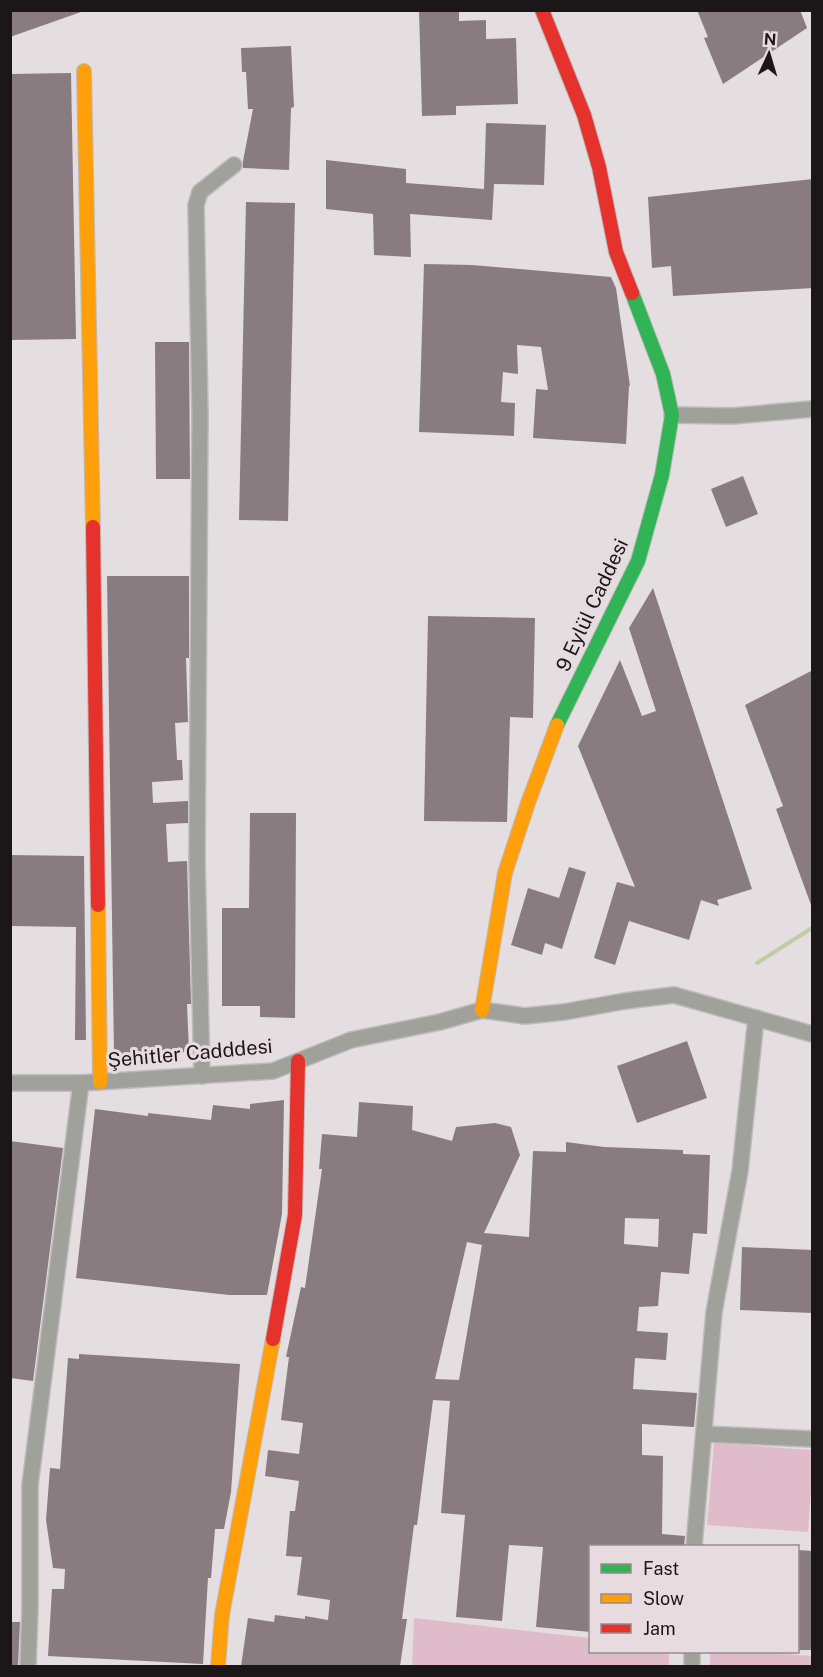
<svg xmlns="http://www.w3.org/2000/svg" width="823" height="1677" font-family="'Public Sans',sans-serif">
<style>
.green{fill:#e0bccb}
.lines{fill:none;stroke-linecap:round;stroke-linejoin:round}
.stream{stroke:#bfcca6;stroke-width:4}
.building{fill:#887c81;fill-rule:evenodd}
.street-casing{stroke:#bfbbbc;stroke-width:18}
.fast-casing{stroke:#bfbbbc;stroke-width:16}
.slow-casing{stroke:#bfbbbc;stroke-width:16}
.jam-casing{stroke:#bfbbbc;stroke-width:16}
.street{stroke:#9fa19a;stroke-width:15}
.fast{stroke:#30b455;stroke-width:14}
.slow{stroke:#ff9f0a;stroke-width:14}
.jam{stroke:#e5322d;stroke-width:14}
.labels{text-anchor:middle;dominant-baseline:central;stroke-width:6;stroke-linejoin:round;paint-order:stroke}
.street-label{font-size:20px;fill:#1b1718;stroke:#e7dbdf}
</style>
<rect width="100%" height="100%" fill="#e4dee0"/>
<g class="green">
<polygon points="714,1443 812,1450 812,1474 808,1532 707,1525"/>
<polygon points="414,1618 590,1638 590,1652 669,1652 669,1666 412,1666"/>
<polygon points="710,1652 758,1652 812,1656 812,1666 710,1666"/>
</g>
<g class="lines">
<polyline class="stream" points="757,963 812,928"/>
</g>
<g class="building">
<polygon points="10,10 80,10 81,12 10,37"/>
<polygon points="459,10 459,21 486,20 486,39 516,38 518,104 456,106 456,115 422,116 419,11"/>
<polygon points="697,10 800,10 807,28 723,84 704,38 708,37"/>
<polygon points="291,46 294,107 291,108 289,170 243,168 243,161 253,109 248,109 246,72 242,72 241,48"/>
<polygon points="71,73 76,339 10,340 10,74"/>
<polygon points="486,123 546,125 544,185 494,184 492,220 410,214 411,257 374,255 373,214 326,209 326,160 406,169 406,183 484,189"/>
<polygon points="813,179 813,288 673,296 671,266 652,268 648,197"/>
<polygon points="246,202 295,203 288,521 239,520"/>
<polygon points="424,264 472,265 611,277 616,288 630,386 629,386 626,444 533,438 536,389 548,390 541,347 517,345 518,374 503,372 501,402 515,403 514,436 419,432"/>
<polygon points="155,342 189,342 190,479 156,479"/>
<polygon points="743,476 758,514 726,527 711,489"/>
<polygon points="107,576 189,576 189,658 186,658 188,722 175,723 177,760 182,760 183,780 152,782 153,803 188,801 188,823 166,824 168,862 187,861 191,1004 187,1004 189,1052 114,1056"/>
<polygon points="653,588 752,889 717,900 719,906 701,900 689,940 629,921 615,965 594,958 617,882 635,887 578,746 620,660 642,716 656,711 629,628"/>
<polygon points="428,616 535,618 533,718 510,717 507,822 424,821"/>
<polygon points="813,670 813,905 811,905 776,809 783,806 745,705"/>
<polygon points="250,813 296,813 295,1018 260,1017 260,1006 222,1006 222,908 249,908"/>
<polygon points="10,855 84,856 86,1040 75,1040 76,927 10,926"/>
<polygon points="569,867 586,872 562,949 545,943 542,955 511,945 528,888 559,898"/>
<polygon points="687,1041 707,1098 637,1123 617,1066"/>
<polygon points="284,1100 282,1214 267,1295 229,1295 76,1278 95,1109 148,1116 148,1113 211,1120 213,1105 250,1109 250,1104"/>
<path d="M 359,1102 L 413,1106 L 412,1130 L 452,1141 L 456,1127 L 495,1123 L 511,1127 L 520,1155 L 484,1233 L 529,1237 L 533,1151 L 566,1152 L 566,1142 L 604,1147 L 683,1150 L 683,1154 L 710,1155 L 707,1234 L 693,1233 L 689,1274 L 661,1272 L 658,1306 L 639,1307 L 637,1331 L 668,1333 L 666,1360 L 635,1358 L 633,1389 L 697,1393 L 694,1427 L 642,1424 L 642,1455 L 663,1456 L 662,1534 L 685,1536 L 684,1546 L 591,1546 L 591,1632 L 536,1627 L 543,1547 L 509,1545 L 502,1621 L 456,1617 L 465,1515 L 441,1513 L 450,1401 L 433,1400 L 417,1525 L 414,1525 L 402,1619 L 407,1619 L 400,1666 L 241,1666 L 248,1618 L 274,1622 L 275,1615 L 305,1619 L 305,1616 L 328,1620 L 330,1600 L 297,1595 L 302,1557 L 286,1556 L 290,1511 L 295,1511 L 299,1481 L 265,1476 L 268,1450 L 299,1454 L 303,1423 L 281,1420 L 289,1357 L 286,1357 L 301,1287 L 305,1288 L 322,1169 L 319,1169 L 322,1134 L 357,1137 ZM 625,1218 L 659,1219 L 658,1247 L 624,1244 ZM 467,1242 L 482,1245 L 459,1380 L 435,1379 Z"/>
<polygon points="10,1141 63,1148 33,1381 10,1378"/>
<polygon points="742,1247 813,1250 813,1313 740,1310"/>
<polygon points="79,1354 240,1364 231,1492 224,1529 215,1529 211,1578 208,1578 203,1664 48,1656 52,1589 64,1589 65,1569 53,1568 46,1520 50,1468 60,1469 68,1358 79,1359"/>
<polygon points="798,1550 813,1551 813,1650 798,1650"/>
<polygon points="10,1622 20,1622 18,1666 10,1666"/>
</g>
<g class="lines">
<g class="street-casing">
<g id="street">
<polyline points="672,415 732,416 812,409"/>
<polyline points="202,1076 197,860 200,414 196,205 200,192 234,165"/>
<polyline points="10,1083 81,1083 273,1071 351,1040 440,1022 482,1010 525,1016 564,1012 625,1001 674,995 812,1034"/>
<polyline points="704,1434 812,1439"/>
<polyline points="694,1546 714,1312 740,1171 756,1018"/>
<polyline points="28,1666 30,1608 30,1485 81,1083"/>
<polyline points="692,1666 692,1652"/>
</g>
</g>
<g class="fast-casing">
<polyline id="fast" points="557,725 638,561 662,475 672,415 663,374 632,293"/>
</g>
<g class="slow-casing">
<g id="slow">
<polyline points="84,71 93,527"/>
<polyline points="98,905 100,1082"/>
<polyline points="482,1010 505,873 528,803 557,725"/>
<polyline points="218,1666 222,1615 273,1339"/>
</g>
</g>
<g class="jam-casing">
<g id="jam">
<polyline points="542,10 584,115 599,167 616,252 632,293"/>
<polyline points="93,527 98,905"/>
<polyline points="273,1339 295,1215 298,1061"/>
</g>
</g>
<use href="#street" class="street"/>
<use href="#fast" class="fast"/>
<use href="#slow" class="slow"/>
<use href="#jam" class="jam"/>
</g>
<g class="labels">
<g class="street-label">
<text transform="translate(592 605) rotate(-65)">9 Eylül Caddesi</text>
<text transform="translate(190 1053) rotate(-5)">Şehitler Cadddesi</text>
</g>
</g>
<rect width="823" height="1677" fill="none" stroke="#1b1718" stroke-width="24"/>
<rect x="589" y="1545" width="210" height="108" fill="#e7dbdf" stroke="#958d8f" stroke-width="1.5"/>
<rect x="601" y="1564" width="30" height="9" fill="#30b455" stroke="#958d8f" stroke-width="1.5"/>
<text x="643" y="1575" font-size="18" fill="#1b1718">Fast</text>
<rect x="601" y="1594" width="30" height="9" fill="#ff9f0a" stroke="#958d8f" stroke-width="1.5"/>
<text x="643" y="1605" font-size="18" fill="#1b1718">Slow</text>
<rect x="601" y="1624" width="30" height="9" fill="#e5322d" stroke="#958d8f" stroke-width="1.5"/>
<text x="643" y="1635" font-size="18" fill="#1b1718">Jam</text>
<g transform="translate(769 54) rotate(4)" stroke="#e7dbdf" stroke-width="4.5" paint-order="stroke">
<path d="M0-4.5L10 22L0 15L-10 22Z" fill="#1b1718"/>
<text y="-9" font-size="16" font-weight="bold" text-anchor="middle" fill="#1b1718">N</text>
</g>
</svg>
